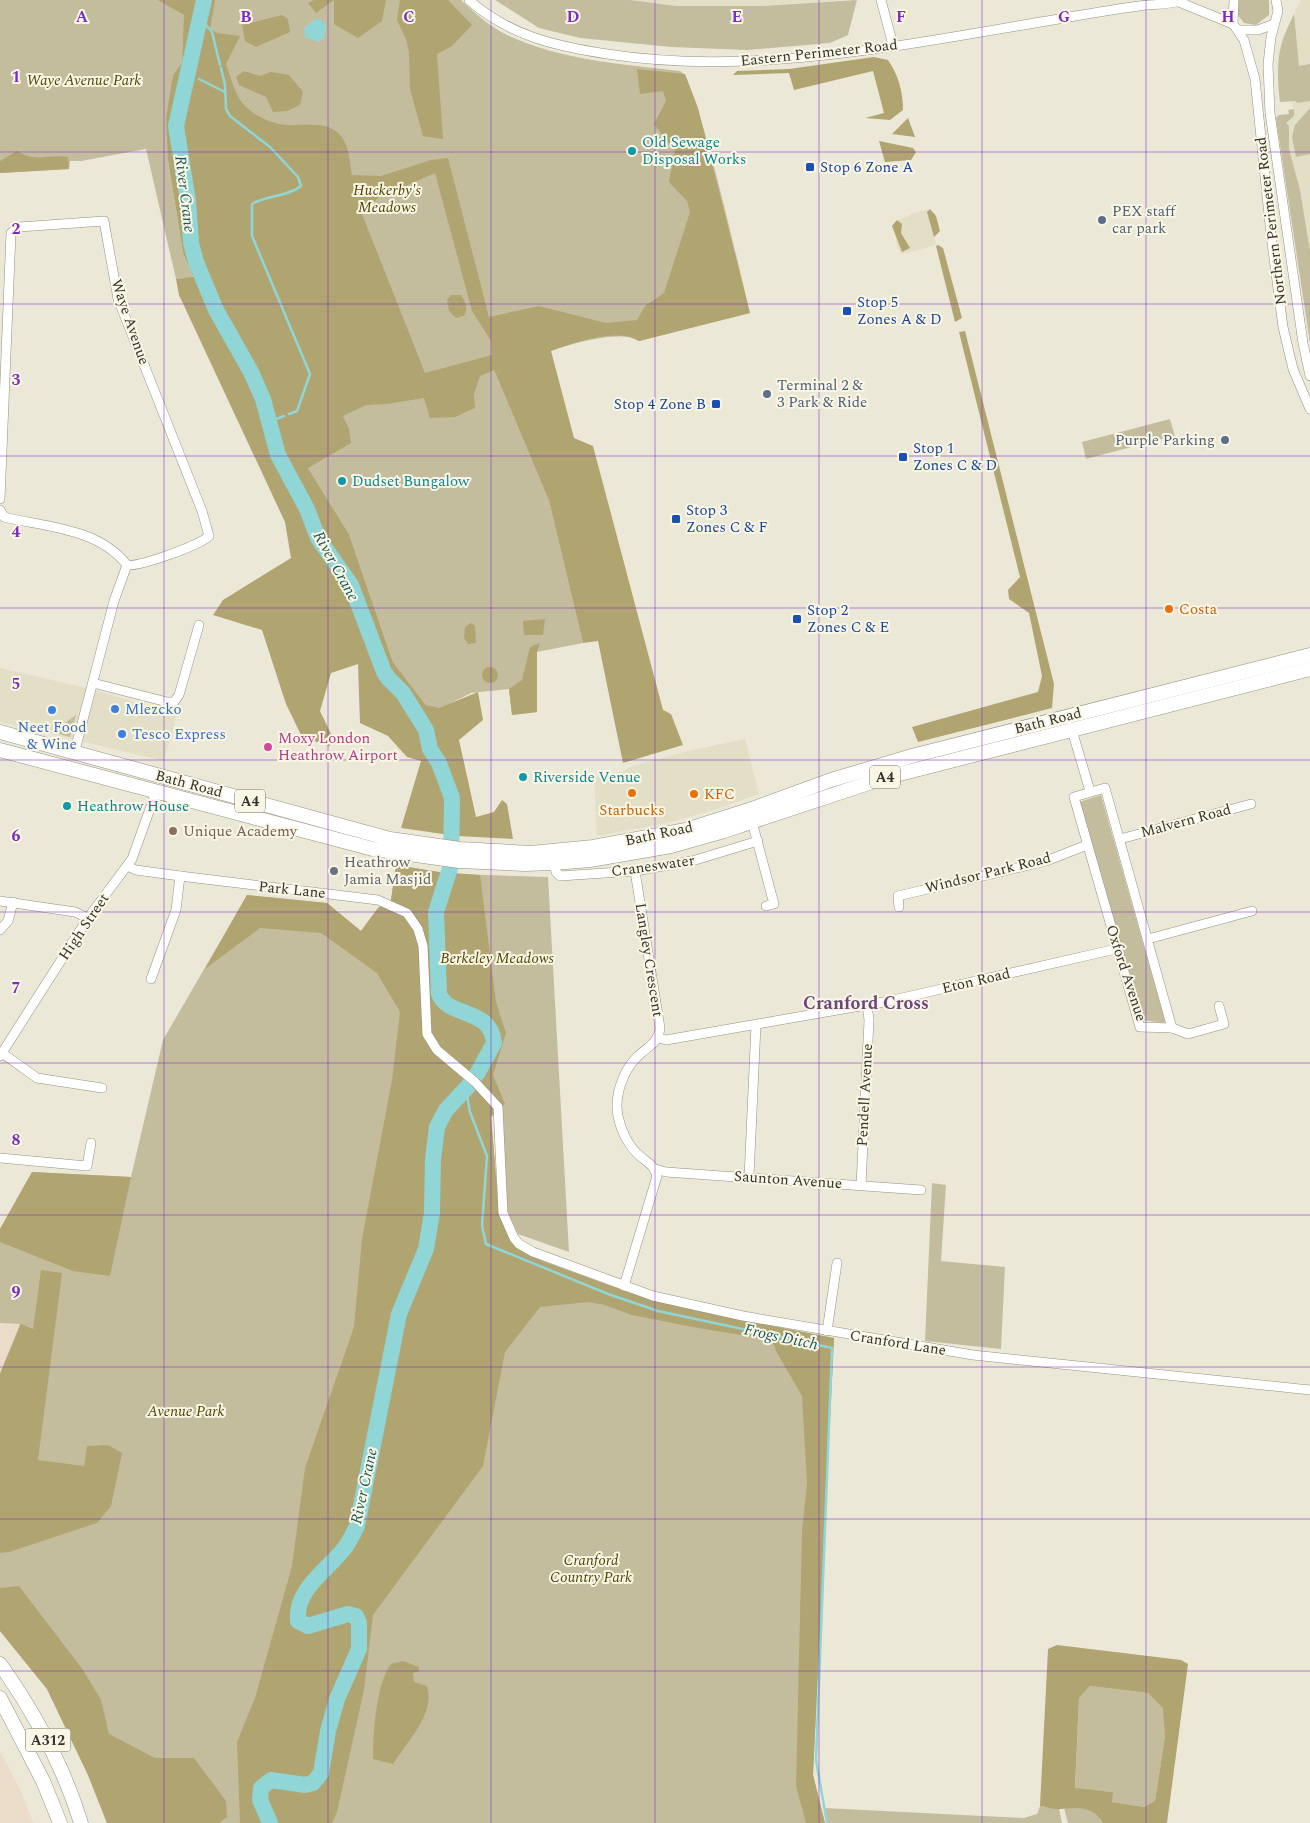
<svg xmlns="http://www.w3.org/2000/svg" width="1310" height="1823" font-family="Spectral,serif">
<style>
.built{fill:#e3dec6}
.education{fill:#ebdcc9}
.green{fill:#c4bd9d}
.forest{fill:#b0a470;fill-rule:evenodd}
.water{fill:#90d6d7}
.lines{fill:none;stroke-linecap:round;stroke-linejoin:round}
.stream{stroke:#90d6d7;stroke-width:2.5}
.river{stroke:#90d6d7;stroke-width:16}
.minor-casing{stroke:#949181;stroke-width:10}
.highway-casing{stroke:#949181;stroke-width:15}
.minor{stroke:#fff;stroke-width:9}
.highway{stroke:#fff;stroke-width:14}
.grid{fill:none;stroke:#7b2cbf;stroke-width:1;stroke-opacity:0.55}
.culture-dot{fill:#0f9aa8;stroke:#f9f6e5;stroke-width:2}
.transit-dot{fill:#1a4fb4;stroke:#f9f6e5;stroke-width:2}
.service-dot{fill:#5c6f8a;stroke:#f9f6e5;stroke-width:2}
.food-dot{fill:#e8710a;stroke:#f9f6e5;stroke-width:2}
.shop-dot{fill:#3f7fe0;stroke:#f9f6e5;stroke-width:2}
.hotel-dot{fill:#d1479c;stroke:#f9f6e5;stroke-width:2}
.education-dot{fill:#8d6e63;stroke:#f9f6e5;stroke-width:2}
.worship-dot{fill:#6b7280;stroke:#f9f6e5;stroke-width:2}
.labels{text-anchor:middle;dominant-baseline:central;stroke-width:4;stroke-linejoin:round;paint-order:stroke}
.shield{fill:#f9f6e5;stroke:#6e6d64;stroke-width:1}
.shield-label{font-size:14px;font-weight:bold;fill:#33322c}
.street-label{font-size:15px;fill:#33322c;stroke:#f9f6e5}
.park-label{font-size:15px;font-style:italic;fill:#524501;stroke:#f9f6e5}
.culture-label{font-size:15px;fill:#0d838f;stroke:#f9f6e5;text-anchor:start}
.transit-label{font-size:15px;fill:#164399;stroke:#f9f6e5;text-anchor:start}
.service-label{font-size:15px;fill:#4e5e75;stroke:#f9f6e5;text-anchor:start}
.food-label{font-size:15px;fill:#c56008;stroke:#f9f6e5;text-anchor:start}
.shop-label{font-size:15px;fill:#366cbe;stroke:#f9f6e5;text-anchor:start}
.hotel-label{font-size:15px;fill:#b23c85;stroke:#f9f6e5;text-anchor:start}
.education-label{font-size:15px;fill:#785e54;stroke:#f9f6e5;text-anchor:start}
.worship-label{font-size:15px;fill:#5b616d;stroke:#f9f6e5;text-anchor:start}
.water-label{font-size:16px;font-style:italic;fill:#1d595b;stroke:#f9f6e5}
.quarter-label{font-size:18px;font-weight:bold;fill:#6e447c;stroke:#f9f6e5}
.grid-label{font-size:16px;text-anchor:middle;font-weight:bold;fill:#7b2cbf;stroke:#f9f6e5;stroke-width:4;stroke-linejoin:round;paint-order:stroke}
</style>
<rect width="100%" height="100%" fill="#ece8d8"/>
<g class="built">
<polygon points="631,0 846,0 760,6 676,6"/>
<polygon points="1301,0 1310,0 1310,323 1282,126 1293,114 1293,109 1292,103 1279,88 1278,55 1282,39"/>
<polygon points="928,210 936,245 902,254 897,247 894,223 913,213"/>
<polygon points="0,668 91,689 177,714 164,761 0,722"/>
<polygon points="745,739 759,794 714,810 667,823 597,836 594,778 622,772 632,766 684,752"/>
</g>
<g class="education">
<polygon points="0,1323 21,1324 0,1373"/>
<polygon points="0,1752 21,1791 33,1823 0,1823"/>
</g>
<g class="green">
<path d="M 0,0 L 461,0 C 475,13 489,26 507,35 C 560,60 622,64 680,71 C 697,78 742,281 750,313 L 639,341 C 613,324 524,360 494,370 L 549,501 L 583,643 L 537,652 L 537,712 L 512,715 L 509,689 L 471,693 L 439,709 L 426,705 L 393,662 L 349,534 L 308,468 L 181,94 L 184,15 L 182,62 L 173,75 L 168,160 L 183,253 L 193,278 L 176,279 L 146,149 L 81,161 L 70,161 L 69,169 L 0,173 Z"/>
<polygon points="495,0 631,0 676,6 760,6 857,0 848,35 830,43 747,50 671,47 580,38 539,28"/>
<polygon points="1238,0 1269,0 1269,15 1256,25 1244,23 1237,14"/>
<path d="M 1294,14 L 1299,66 L 1310,64 L 1310,101 L 1297,103 L 1296,101 L 1280,102 C 1276,64 1277,48 1294,14 Z"/>
<polygon points="1310,108 1310,154 1296,157 1292,137 1295,125"/>
<polygon points="1294,109 1294,116 1286,123 1289,126 1289,149 1300,190 1310,251 1310,343 1276,118 1279,115 1289,114 1288,110"/>
<polygon points="1170,419 1177,443 1172,444 1169,437 1086,459 1082,442"/>
<polygon points="76,715 70,737 52,732"/>
<polygon points="1101,795 1165,1021 1164,1023 1142,1020 1079,802"/>
<polygon points="396,865 439,872 266,1823 107,1823 88,1775 47,1689 0,1631 0,1373 20,1324 0,1323 0,1229 32,1172 131,1177 163,1040 247,895 327,903 361,931 378,908 391,900"/>
<polygon points="454,874 548,877 569,1252 518,1234 507,1211 502,1107 488,1086"/>
<polygon points="491,1117 499,1212 517,1247 542,1261 633,1294 721,1316 834,1338 813,1775 825,1823 273,1823"/>
<polygon points="932,1183 946,1185 941,1261 1005,1267 1001,1349 925,1341"/>
<polygon points="1090,1686 1148,1693 1164,1708 1165,1736 1155,1802 1144,1807 1111,1802 1113,1792 1075,1789 1079,1698"/>
<polygon points="1040,1806 1059,1809 1062,1823 827,1823 824,1808 1024,1818 1037,1814"/>
<path d="M 1064,1808 C 1081,1808 1094,1807 1103,1823 L 1068,1823 Z"/>
</g>
<g class="forest">
<path d="M 158,0 L 215,0 L 210,29 L 217,33 L 240,36 L 226,64 C 231,78 235,96 245,106 C 253,114 264,120 275,123 C 299,130 334,114 346,145 C 350,154 350,166 352,175 L 381,176 L 431,160 L 448,158 L 489,317 L 539,306 L 606,323 L 637,320 L 645,306 L 664,293 L 690,212 L 687,201 L 669,182 L 675,151 L 654,124 L 666,101 L 663,91 L 640,94 L 637,69 L 685,74 L 698,108 L 750,313 L 639,341 C 618,327 573,343 551,351 L 574,438 L 593,446 L 663,710 L 671,714 L 683,745 L 623,763 L 598,641 L 583,643 L 549,501 L 494,370 L 480,376 L 474,394 L 475,408 L 455,417 L 430,418 L 424,398 L 387,404 L 366,405 L 343,416 L 349,429 L 351,443 L 308,468 L 349,534 L 393,662 L 426,705 L 439,708 L 478,692 L 483,720 L 459,740 L 476,817 L 494,812 L 502,800 L 507,804 L 513,839 L 457,836 L 401,828 L 421,761 L 407,757 L 388,736 L 360,723 L 358,664 L 331,673 L 320,711 L 334,740 L 329,746 L 302,737 L 286,704 L 262,630 L 213,615 L 223,600 L 291,558 L 285,522 L 179,295 L 176,279 L 193,277 L 183,253 L 168,160 L 166,118 L 173,75 L 182,62 L 184,15 ZM 435,173 L 472,311 L 491,341 L 492,355 L 425,373 L 362,214 L 378,198 Z"/>
<polygon points="314,0 334,0 316,13 308,3"/>
<polygon points="334,0 386,0 382,21 358,38 334,24"/>
<polygon points="400,0 448,0 472,25 452,46 437,54 443,139 423,136 410,89 409,52 406,39 397,20"/>
<polygon points="282,15 288,19 290,32 256,47 245,41 242,25"/>
<path d="M 874,57 L 888,60 C 898,74 903,92 903,110 L 890,120 L 865,118 L 884,113 L 873,71 L 794,90 L 789,73 L 733,75 L 737,71 L 789,69 Z"/>
<polygon points="244,71 260,76 271,72 289,75 303,92 300,105 287,111 273,112 266,97 239,85 236,77"/>
<polygon points="908,118 915,137 892,134"/>
<polygon points="879,141 913,148 916,152 911,160 885,162"/>
<path d="M 17,151 C 37,163 47,154 68,157 L 69,169 L 0,173 L 0,161 Z"/>
<polygon points="930,209 936,216 940,231 934,237 927,212"/>
<polygon points="897,220 902,224 901,233 910,248 902,252 892,226"/>
<polygon points="938,245 943,248 962,318 955,322 936,246"/>
<path d="M 451,295 L 461,295 C 466,303 468,308 464,316 L 456,318 L 449,311 L 447,300 Z"/>
<polygon points="965,331 1054,684 1052,708 918,742 912,727 1038,692 1042,676 1029,613 1009,599 1008,590 1020,577 959,332"/>
<polygon points="545,619 543,635 524,635 523,621"/>
<polygon points="471,623 475,626 476,643 468,644 464,638 465,627"/>
<polygon points="540,643 537,652 537,712 512,715 509,689 522,680 530,647"/>
<circle cx="490" cy="675" r="8"/>
<polygon points="396,865 439,872 480,875 496,1002 506,1033 493,1075 505,1104 491,1117 499,1212 517,1247 542,1261 633,1294 721,1316 834,1338 813,1775 825,1823 806,1823 796,1786 802,1531 807,1483 802,1396 776,1351 772,1340 698,1328 632,1315 605,1305 588,1302 540,1307 505,1352 483,1466 373,1615 364,1690 337,1812 332,1823 240,1823 237,1742 255,1698 292,1566 305,1468 354,1327 362,1239 392,1080 400,1012 377,973 321,933 260,928 205,969 247,895 327,903 361,931 378,908 391,900"/>
<polygon points="32,1172 131,1177 110,1276 73,1271 0,1242 0,1229"/>
<polygon points="41,1270 62,1273 38,1460 84,1466 87,1446 108,1445 122,1453 111,1506 97,1523 9,1552 0,1553 0,1374 21,1324 33,1329"/>
<polygon points="19,1586 83,1670 101,1700 109,1734 155,1758 194,1758 226,1801 227,1817 219,1823 107,1823 88,1775 47,1689 0,1631 0,1588"/>
<path d="M 1057,1645 L 1181,1660 L 1188,1664 L 1167,1823 L 1103,1823 C 1093,1806 1078,1808 1060,1809 C 1054,1810 1047,1807 1040,1806 L 1048,1649 ZM 1090,1686 L 1148,1693 L 1163,1708 L 1165,1736 L 1155,1801 L 1144,1807 L 1112,1802 L 1113,1792 L 1075,1788 L 1079,1698 Z"/>
<path d="M 403,1661 L 419,1667 L 419,1671 L 413,1673 L 414,1682 L 427,1686 C 436,1713 407,1742 393,1764 L 373,1759 C 373,1734 376,1684 391,1664 Z"/>
</g>
<polygon class="water" points="315,19 322,20 326,26 324,38 318,42 305,37 304,28"/>
<g class="lines">
<g class="stream">
<polyline points="199,17 212,32 220,65"/>
<path d="M 221,68 L 225,85 L 226,109 L 230,116 L 270,147 L 298,177 L 301,186 C 287,197 267,195 252,204 L 252,236 L 310,374 L 297,411 L 289,414"/>
<polyline points="187,77 193,78"/>
<polyline points="199,79 225,92"/>
<polyline points="271,421 284,416"/>
<polyline points="466,1090 470,1112 487,1156 482,1226 486,1244 608,1294 658,1311 832,1348 816,1760 827,1823"/>
</g>
<g class="river">
<path d="M 204,0 L 176,126 L 188,201 L 191,243 L 196,262 L 216,310 L 251,372 L 263,399 L 278,455 L 307,509 L 318,538 L 351,585 L 384,672 L 389,679 L 403,693 L 426,730 L 430,749 L 439,763 L 452,798 L 451,865 L 436,912 L 439,994 C 448,1018 491,1007 494,1043 L 477,1074"/>
<path d="M 270,1823 L 260,1800 L 261,1788 L 271,1780 L 305,1785 L 313,1783 L 321,1773 L 328,1731 L 337,1699 L 359,1649 L 359,1623 L 356,1616 L 348,1614 L 308,1626 L 298,1621 C 295,1590 325,1572 343,1550 C 349,1543 353,1534 357,1526 L 399,1314 L 426,1249 L 432,1213 L 433,1159 L 437,1127 L 446,1110 L 473,1081"/>
</g>
<g class="minor-casing">
<g id="minor">
<path d="M 469,0 C 510,36 555,46 607,54 C 756,77 906,44 1053,20 C 1081,15 1110,10 1139,6 C 1152,4 1171,5 1183,0"/>
<polyline points="881,0 893,45"/>
<polyline points="1234,0 1233,24 1244,40 1255,79 1271,235 1283,327 1293,369 1310,409"/>
<polyline points="1276,0 1278,11 1271,37 1268,64 1270,113 1303,343 1310,376"/>
<polyline points="1179,2 1233,24"/>
<polyline points="1239,30 1258,30 1274,24"/>
<path d="M 0,499 L 11,233 L 19,227 L 104,221 L 118,299 L 202,511 L 209,536 C 200,545 140,567 127,565 L 114,601 L 74,754"/>
<path d="M 0,510 L 4,517 C 46,527 98,528 127,565"/>
<polyline points="93,683 167,702 174,702 179,695 199,625"/>
<polyline points="1071,727 1090,791"/>
<polygon points="1105,788 1172,1028 1140,1027 1074,797"/>
<polyline points="751,818 774,904 766,906"/>
<polyline points="1120,839 1251,804"/>
<polyline points="554,863 556,872 560,876 635,871 692,861 758,841"/>
<polyline points="127,866 136,870 180,876 378,900 407,913 418,929 423,946 427,1034 437,1050 475,1082 498,1107 503,1213 514,1238 519,1244 533,1252 653,1296 743,1316 973,1355 1310,1390"/>
<polyline points="0,901 75,912 88,918"/>
<polyline points="899,907 898,896 1046,861 1087,845"/>
<polyline points="0,930 8,921 13,902"/>
<polyline points="1148,939 1252,911"/>
<polyline points="151,979 176,910 180,876"/>
<polyline points="1172,1028 1188,1034 1224,1024 1219,1006"/>
<polyline points="659,1038 666,1040 889,1001 1116,949"/>
<polyline points="2,1053 37,1078 102,1088"/>
<polyline points="0,1056 88,918 132,859 156,792"/>
<polyline points="0,1158 87,1166 91,1143"/>
<polyline points="655,1169 666,1172 921,1190"/>
<polyline points="749,1177 756,1025"/>
<polyline points="861,1185 869,1020 867,1005"/>
<path d="M 624,1286 L 657,1176 C 654,1165 648,1163 640,1156 C 629,1147 621,1131 618,1116 C 614,1096 623,1071 637,1057 C 648,1046 658,1044 660,1028 L 635,871"/>
<polyline points="827,1331 837,1263"/>
</g>
</g>
<g class="highway-casing">
<g id="highway">
<polyline points="0,732 390,839 460,849 531,853 593,847 686,830 749,810 831,780 912,756 1310,655"/>
<polyline points="0,750 373,849 459,861 525,864 554,863 590,860 671,846 724,831 884,778 1310,669"/>
<path d="M 0,1664 C 35,1713 63,1765 81,1823"/>
<polyline points="0,1698 43,1781 60,1823"/>
</g>
</g>
<use href="#minor" class="minor"/>
<use href="#highway" class="highway"/>
</g>
<path class="grid" d="M 164,0 L 164,1823M 328,0 L 328,1823M 491,0 L 491,1823M 655,0 L 655,1823M 819,0 L 819,1823M 982,0 L 982,1823M 1146,0 L 1146,1823M 0,152 L 1310,152M 0,304 L 1310,304M 0,456 L 1310,456M 0,608 L 1310,608M 0,760 L 1310,760M 0,912 L 1310,912M 0,1063 L 1310,1063M 0,1215 L 1310,1215M 0,1367 L 1310,1367M 0,1519 L 1310,1519M 0,1671 L 1310,1671"/>
<g class="culture-dot">
<circle cx="632" cy="151" r="5"/>
<circle cx="342" cy="481" r="5"/>
<circle cx="523" cy="777" r="5"/>
<circle cx="67" cy="806" r="5"/>
</g>
<g class="transit-dot">
<rect x="805" y="162" width="10" height="10" rx="2.5"/>
<rect x="842" y="306" width="10" height="10" rx="2.5"/>
<rect x="711" y="399" width="10" height="10" rx="2.5"/>
<rect x="898" y="452" width="10" height="10" rx="2.5"/>
<rect x="671" y="514" width="10" height="10" rx="2.5"/>
<rect x="792" y="614" width="10" height="10" rx="2.5"/>
</g>
<g class="service-dot">
<circle cx="1102" cy="220" r="5"/>
<circle cx="767" cy="394" r="5"/>
<circle cx="1225" cy="440" r="5"/>
</g>
<g class="food-dot">
<circle cx="1169" cy="609" r="5"/>
<circle cx="632" cy="793" r="5"/>
<circle cx="694" cy="794" r="5"/>
</g>
<g class="shop-dot">
<circle cx="115" cy="709" r="5"/>
<circle cx="52" cy="710" r="5"/>
<circle cx="122" cy="734" r="5"/>
</g>
<circle class="hotel-dot" cx="268" cy="747" r="5"/>
<circle class="education-dot" cx="173" cy="831" r="5"/>
<circle class="worship-dot" cx="334" cy="871" r="5"/>
<g class="labels">
<g class="shield">
<rect x="870" y="765.5" width="30" height="23" rx="4"/>
<rect x="235" y="789.5" width="30" height="23" rx="4"/>
<rect x="25.5" y="1728.5" width="45" height="23" rx="4"/>
</g>
<g class="shield-label">
<text x="885" y="777">A4</text>
<text x="250" y="801">A4</text>
<text x="48" y="1740">A312</text>
</g>
<g class="street-label">
<text transform="translate(819 53) rotate(-6)">Eastern Perimeter Road</text>
<text transform="translate(1271 221) rotate(-97)">Northern Perimeter Road</text>
<text transform="translate(130 322) rotate(71)">Waye Avenue</text>
<text transform="translate(1048 721) rotate(-14)">Bath Road</text>
<text transform="translate(189 784) rotate(15)">Bath Road</text>
<text transform="translate(1186 821) rotate(-15)">Malvern Road</text>
<text transform="translate(659 834) rotate(-12)">Bath Road</text>
<text transform="translate(653 866) rotate(-8)">Craneswater</text>
<text transform="translate(988 873) rotate(-14)">Windsor Park Road</text>
<text transform="translate(292 890) rotate(6)">Park Lane</text>
<text transform="translate(84 927) rotate(-56)">High Street</text>
<text transform="translate(649 960) rotate(81)">Langley Crescent</text>
<text transform="translate(1126 973) rotate(72)">Oxford Avenue</text>
<text transform="translate(976 981) rotate(-13)">Eton Road</text>
<text transform="translate(865 1095) rotate(-87)">Pendell Avenue</text>
<text transform="translate(788 1180) rotate(4)">Saunton Avenue</text>
<text transform="translate(898 1343) rotate(9)">Cranford Lane</text>
</g>
<g class="park-label">
<text x="84" y="80">Waye Avenue Park</text>
<text x="387" y="190">Huckerby's<tspan x="387" dy="17">Meadows</tspan></text>
<text x="497" y="958">Berkeley Meadows</text>
<text x="186" y="1411">Avenue Park</text>
<text x="591" y="1560">Cranford<tspan x="591" dy="17">Country Park</tspan></text>
</g>
<g class="culture-label">
<text x="642" y="142">Old Sewage<tspan x="642" dy="17">Disposal Works</tspan></text>
<text x="352" y="481">Dudset Bungalow</text>
<text x="533" y="777">Riverside Venue</text>
<text x="77" y="806">Heathrow House</text>
</g>
<g class="transit-label">
<text x="820" y="167">Stop 6 Zone A</text>
<text x="857" y="302">Stop 5<tspan x="857" dy="17">Zones A &amp; D</tspan></text>
<text x="706" y="404" text-anchor="end">Stop 4 Zone B</text>
<text x="913" y="448">Stop 1<tspan x="913" dy="17">Zones C &amp; D</tspan></text>
<text x="686" y="510">Stop 3<tspan x="686" dy="17">Zones C &amp; F</tspan></text>
<text x="807" y="610">Stop 2<tspan x="807" dy="17">Zones C &amp; E</tspan></text>
</g>
<g class="service-label">
<text x="1112" y="211">PEX staff<tspan x="1112" dy="17">car park</tspan></text>
<text x="777" y="385">Terminal 2 &amp;<tspan x="777" dy="17">3 Park &amp; Ride</tspan></text>
<text x="1215" y="440" text-anchor="end">Purple Parking</text>
</g>
<g class="food-label">
<text x="1179" y="609">Costa</text>
<text x="704" y="794">KFC</text>
<text x="632" y="810" text-anchor="middle">Starbucks</text>
</g>
<g class="shop-label">
<text x="125" y="709">Mlezcko</text>
<text x="52" y="727" text-anchor="middle">Neet Food<tspan x="52" dy="17">&amp; Wine</tspan></text>
<text x="132" y="734">Tesco Express</text>
</g>
<g class="hotel-label">
<text x="278" y="738">Moxy London<tspan x="278" dy="17">Heathrow Airport</tspan></text>
</g>
<g class="education-label">
<text x="183" y="831">Unique Academy</text>
</g>
<g class="worship-label">
<text x="344" y="862">Heathrow<tspan x="344" dy="17">Jamia Masjid</tspan></text>
</g>
<g class="water-label">
<text transform="translate(185 194) rotate(83)">River Crane</text>
<text transform="translate(336 566) rotate(61)">River Crane</text>
<text transform="translate(781 1337) rotate(12)">Frogs Ditch</text>
<text transform="translate(364 1486) rotate(-78)">River Crane</text>
</g>
<g class="quarter-label">
<text x="866" y="1003">Cranford Cross</text>
</g>
</g>
<g class="grid-label">
<text x="82" y="22">A</text>
<text x="246" y="22">B</text>
<text x="409" y="22">C</text>
<text x="573" y="22">D</text>
<text x="737" y="22">E</text>
<text x="901" y="22">F</text>
<text x="1064" y="22">G</text>
<text x="1228" y="22">H</text>
<text x="16" y="82">1</text>
<text x="16" y="234">2</text>
<text x="16" y="385">3</text>
<text x="16" y="537">4</text>
<text x="16" y="689">5</text>
<text x="16" y="841">6</text>
<text x="16" y="993">7</text>
<text x="16" y="1145">8</text>
<text x="16" y="1297">9</text>
</g>
</svg>
